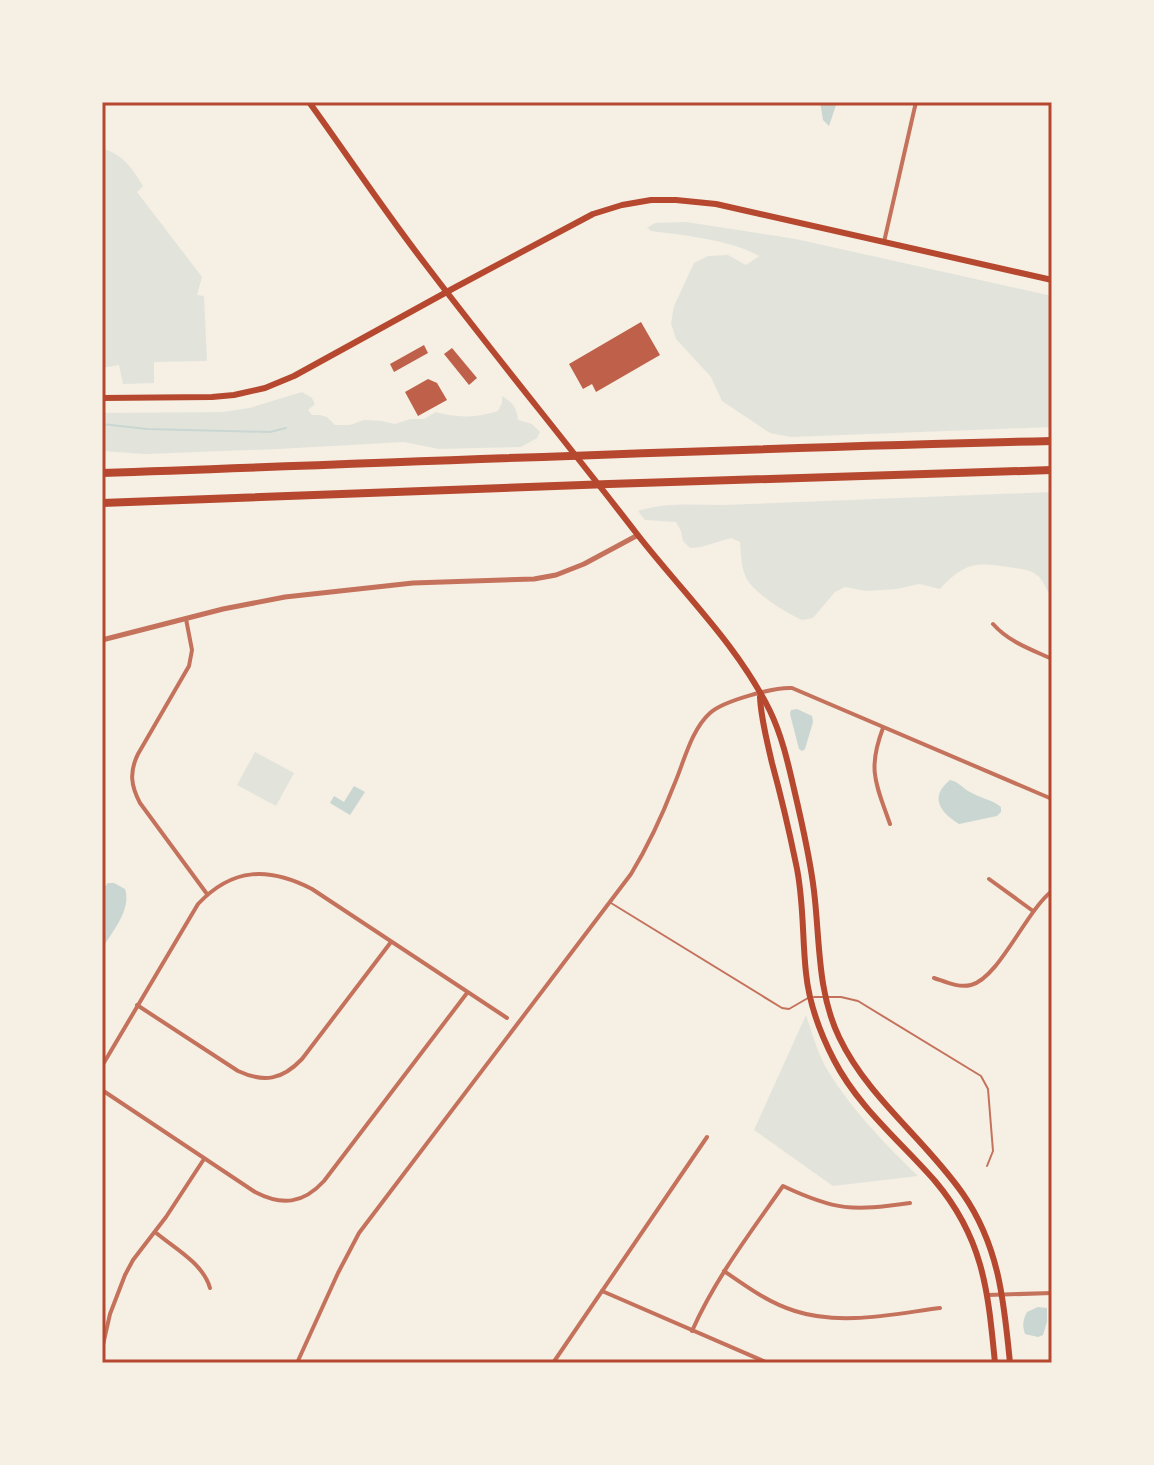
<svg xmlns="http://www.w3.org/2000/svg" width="1154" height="1465" font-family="'Asap Condensed',sans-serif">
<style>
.green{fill:#e2e4dc}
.water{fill:#c9d6d2}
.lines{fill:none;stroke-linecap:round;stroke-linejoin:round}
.stream{stroke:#c9d6d2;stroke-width:2}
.building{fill:#bf614a}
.service{stroke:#c5725c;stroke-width:2}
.minor{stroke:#c5725c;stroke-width:4}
.tertiary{stroke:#c5725c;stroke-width:5}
.secondary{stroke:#b5482f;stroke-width:6}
.motorway{stroke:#b5482f;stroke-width:8}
.neatline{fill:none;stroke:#b5482f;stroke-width:3}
</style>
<rect width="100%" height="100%" fill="#f6efe4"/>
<g class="green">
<path d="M 102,148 C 125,156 131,167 143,186 L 137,192 L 202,277 L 197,295 L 204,296 L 207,361 L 154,362 L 154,383 L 123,384 L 119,365 L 102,368 Z"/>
<path d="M 686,222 L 796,239 L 1052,296 L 1052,427 L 791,437 L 770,433 L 722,401 L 711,377 L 676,339 L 671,323 L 674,306 L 694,263 L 708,256 L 728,255 L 746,265 L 759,256 C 732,240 682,235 651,231 L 647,228 L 655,223 Z"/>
<path d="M 302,392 L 312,398 L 315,404 L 308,410 L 312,415 L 320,415 L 327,417 L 335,425 L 350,425 L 364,420 L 382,421 L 395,424 L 410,419 L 424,419 L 436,412 C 456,418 478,418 498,411 L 502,403 L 502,396 C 512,402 517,408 518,420 L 532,424 L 540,432 L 537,438 L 521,447 L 439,449 L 404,442 L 278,449 L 145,454 L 102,451 L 102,413 L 223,412 L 249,408 Z"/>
<path d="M 1052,492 L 1052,597 C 1046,591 1044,581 1038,576 C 1032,570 1022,569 1014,568 C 977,562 966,561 940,589 L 919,584 L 897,589 L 866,591 L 845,587 L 835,592 L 813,618 L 802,620 C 786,613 751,592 745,575 C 741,566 741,553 740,542 L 731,538 L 701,547 L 690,548 L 683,541 L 681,531 L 676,522 L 645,520 L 638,511 C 665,502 695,505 723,505 Z"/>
<polygon points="255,752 294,773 276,806 237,785"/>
<path d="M 806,1015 C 811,1030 816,1047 823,1062 C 845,1103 885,1144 918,1176 L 833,1186 L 754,1130 Z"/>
</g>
<g class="water">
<polygon points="820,102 837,102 829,126 823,120"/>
<polygon points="797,709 812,716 813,722 805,749 802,751 799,749 790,714 791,710"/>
<path d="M 950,780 C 958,782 961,786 968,791 C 979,798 991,799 1001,807 L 1001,812 L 997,816 L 959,824 C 940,812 929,797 950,780 Z"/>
<polygon points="354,786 365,792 350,815 330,803 334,796 344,802"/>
<path d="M 108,883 L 114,883 L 125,889 C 132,909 112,932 102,949 L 102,890 Z"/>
<path d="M 1038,1307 L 1047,1308 L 1047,1322 L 1043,1335 L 1038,1337 L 1025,1334 C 1022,1325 1023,1320 1027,1312 Z"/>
</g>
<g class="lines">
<polyline class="stream" points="102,424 147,429 270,432 286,428"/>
</g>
<g class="building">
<polygon points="641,322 660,355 596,392 592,384 583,389 569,364"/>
<polygon points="424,345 428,353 394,372 390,364"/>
<polygon points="452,348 477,378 469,385 444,354"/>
<polygon points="428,379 437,383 447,400 418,416 405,392"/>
</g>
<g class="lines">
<g class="service">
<polyline points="611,903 782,1008 789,1009 808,998"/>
<polyline points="814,997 841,997 858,1001 981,1076 988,1089 993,1151 987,1166"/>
</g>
<g class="minor">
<polyline points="884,242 916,102"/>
<path d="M 186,619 L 192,650 L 189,666 L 138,754 C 129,772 131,786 140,803 L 207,894"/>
<path d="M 993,624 C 1009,642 1030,649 1052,659"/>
<path d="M 883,728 C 867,770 876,784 890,824"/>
<polyline points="989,879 1033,911"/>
<path d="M 934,978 C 946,982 958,988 971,985 C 999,978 1026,911 1052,891"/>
<path d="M 137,1005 L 238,1071 C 264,1083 282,1080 302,1059 L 391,942"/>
<path d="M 102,1066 L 198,904 C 233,867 269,867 312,889 L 507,1018"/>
<path d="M 102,1090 L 255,1192 C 282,1206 303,1204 324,1181 L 467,993"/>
<path d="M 155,1232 C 174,1248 203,1263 210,1288"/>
<path d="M 724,1271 C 747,1287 769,1303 795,1311 C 841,1326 893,1314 940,1308"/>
<polyline points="602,1291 768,1363"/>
<polyline points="988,1295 1052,1293"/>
<path d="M 692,1331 C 715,1279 750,1233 783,1186 C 836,1211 852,1211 910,1203"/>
<polyline points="102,1349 110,1314 125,1275 133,1260 166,1217 204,1159"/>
<path d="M 297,1363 L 338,1273 L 359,1233 L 631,874 C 648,846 662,816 674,785 C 684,762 691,730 710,713 C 723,701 774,687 792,688 L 1052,799"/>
<polyline points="553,1363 707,1137"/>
</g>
<polyline class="tertiary" points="102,640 223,609 285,597 413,583 534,579 556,575 584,564 638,535"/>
<g class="secondary">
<path d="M 309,102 C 348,156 385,212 426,265 C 495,356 567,443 637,534 C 682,592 737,644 770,711 C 782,736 788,763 794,789 C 802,823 810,857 814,891 C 820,940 817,991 839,1037 C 868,1098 924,1138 963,1194 C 999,1246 1004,1301 1010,1363"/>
<polyline points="102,398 212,397 234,395 265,388 294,376 454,288 593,214 622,205 651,200 676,200 716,204 1052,280"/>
<path d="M 760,697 C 761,719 767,741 772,763 C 781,796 789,830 796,864 C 804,899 802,937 806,973 C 809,1003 820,1033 834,1060 C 858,1107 901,1142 935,1181 C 984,1239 988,1292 995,1363"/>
</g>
<g class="motorway">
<path d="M 102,473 C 419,462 735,448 1052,441"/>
<polyline points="102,503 609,484 1052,470"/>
</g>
</g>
<rect width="1154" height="1465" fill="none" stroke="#f6efe4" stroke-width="208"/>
<rect x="104" y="104" width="946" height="1257" class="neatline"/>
</svg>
